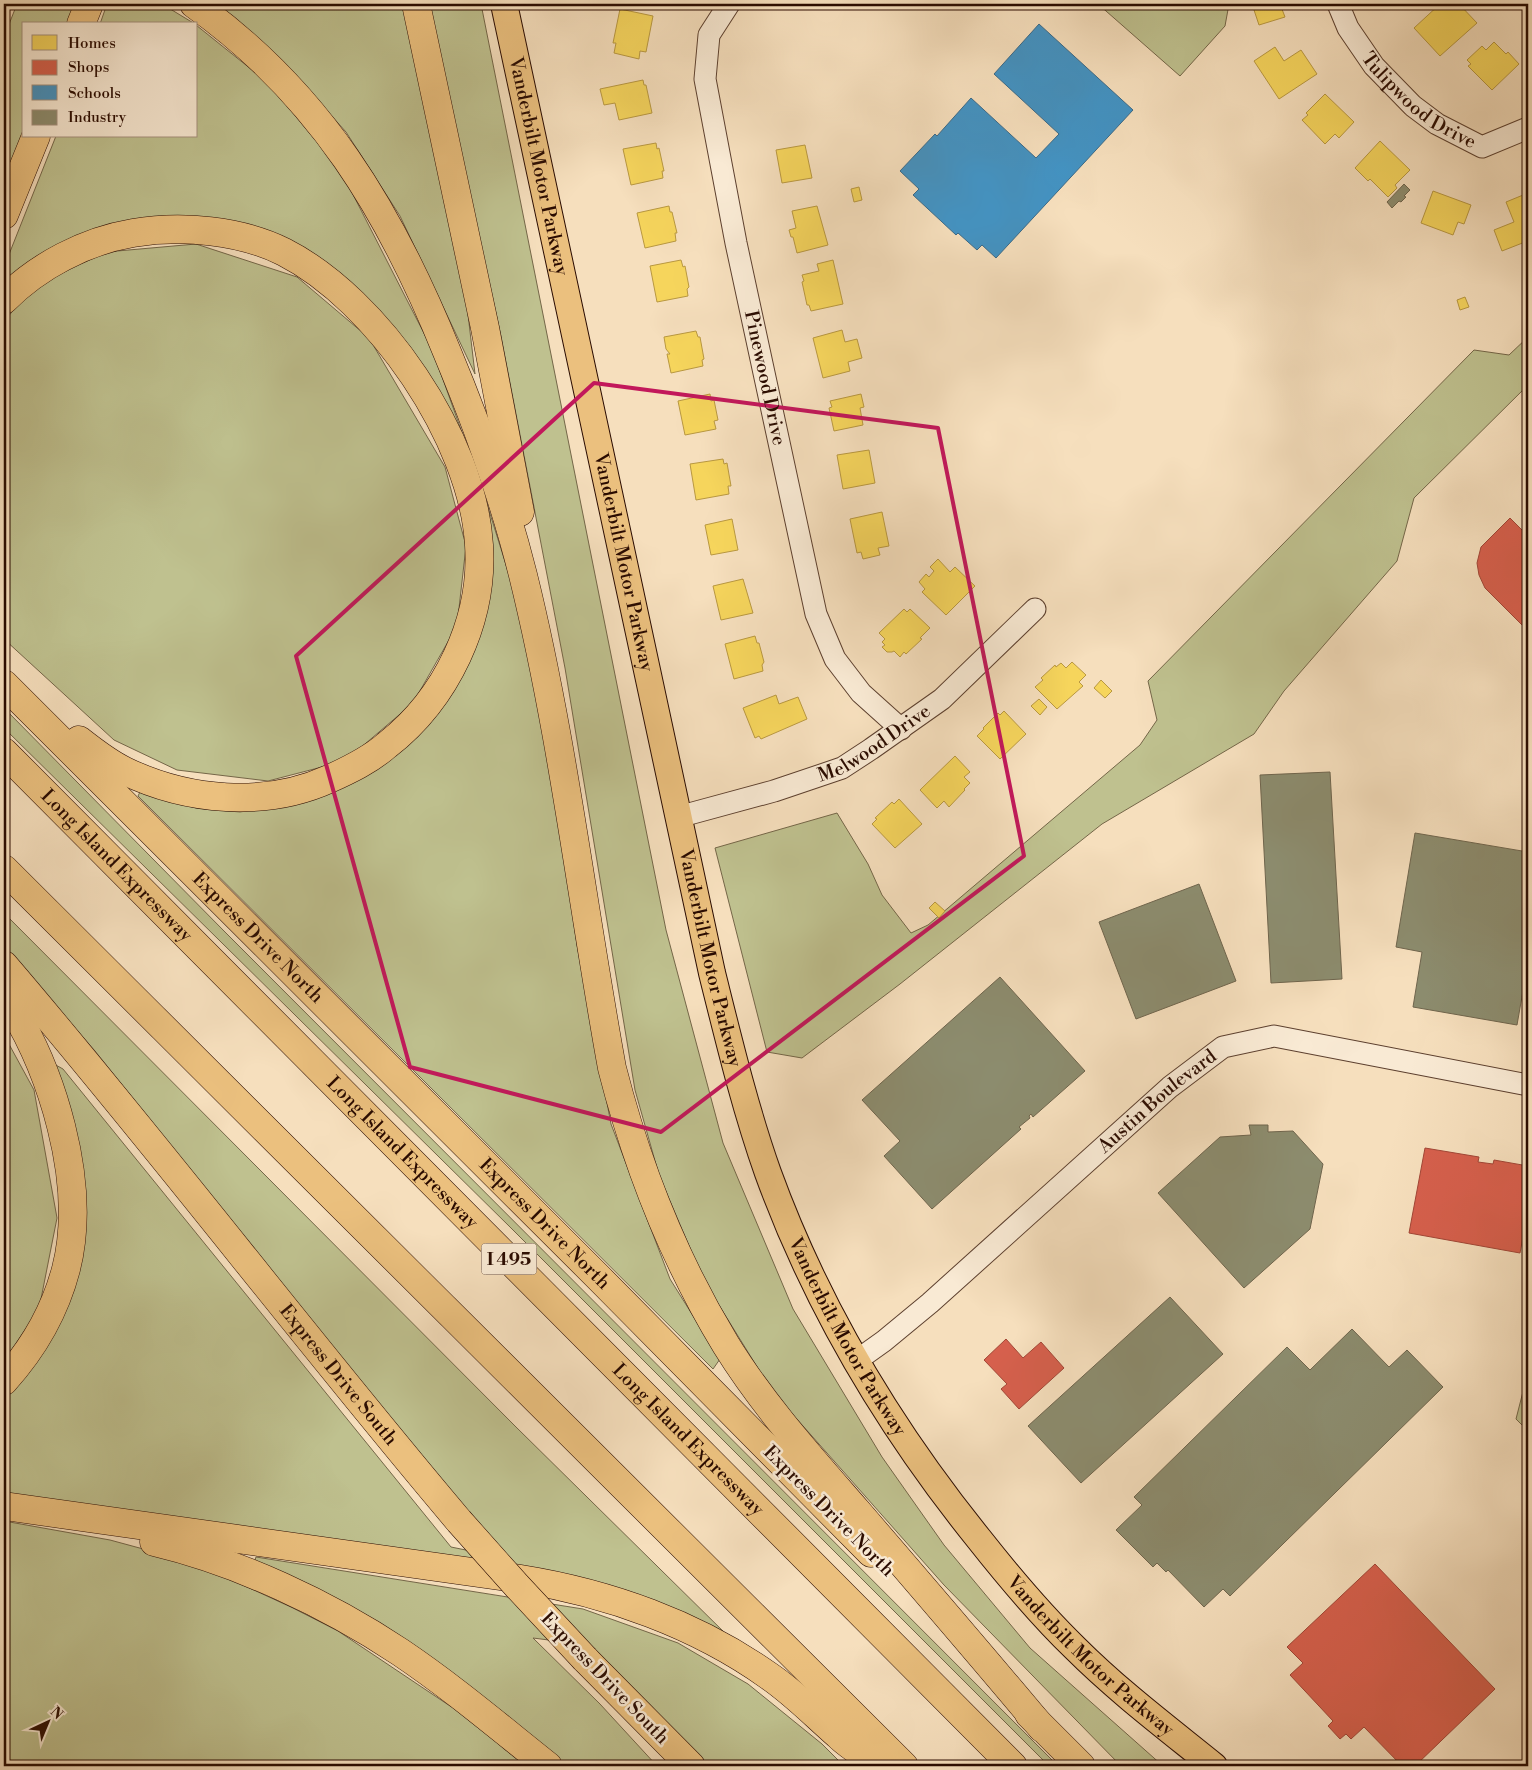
<svg xmlns="http://www.w3.org/2000/svg" width="1532" height="1770" font-family="'Libre Bodoni',serif">
<style>
.green{fill:#bfc18f;stroke:#746648}
.homes{fill:#f6d55c;stroke:#b99840}
.shops{fill:#d6604d;stroke:#a24636}
.schools{fill:#4393c3;stroke:#3c6a88}
.industry{fill:#8c8c6e;stroke:#6f654d}
.lines{fill:none;stroke-linecap:round;stroke-linejoin:round}
.minor-casing{stroke:#5d402f;stroke-width:23}
.major-casing{stroke:#2a0b00;stroke-width:28}
.highway-casing{stroke:#2a0b00;stroke-width:29}
.minor{stroke:#f9ead4;stroke-width:21}
.major{stroke:#ebc07e;stroke-width:26}
.highway{stroke:#ebc07e;stroke-width:28}
.highway-bridge-casing{stroke:#2a0b00;stroke-width:29;stroke-linecap:butt}
.highway-bridge{stroke:#ebc07e;stroke-width:28}
.marked{fill:none;stroke:#c2185b;stroke-width:4;stroke-linejoin:round}
.labels{text-anchor:middle;dominant-baseline:central;stroke-width:5;stroke-linejoin:round;paint-order:stroke}
.shield{fill:#f9ead4;stroke:#684e40;stroke-width:1}
.shield-label{font-size:18px;font-weight:bold;fill:#2a0b00}
.street-label{font-size:19px;fill:#2a0b00;stroke:#f9ead4}
</style>
<rect width="100%" height="100%" fill="#f6dfbd"/>
<filter id="stains"><feTurbulence type="fractalNoise" baseFrequency=".004" numOctaves="4"/><feColorMatrix values="0 0 0 0 .2 0 0 0 0 .09 0 0 0 0 .02 0 0 0 .5 -.17"/></filter>
<radialGradient id="worn" r=".72"><stop offset=".6" stop-color="#630" stop-opacity="0"/><stop offset="1" stop-color="#630" stop-opacity=".3"/></radialGradient>
<g class="green">
<polygon points="17,4 79,4 70,24 24,24 24,135 4,183 4,37"/>
<polygon points="107,4 162,4 195,24 100,24"/>
<polygon points="217,4 407,4 463,272 475,374 400,216 346,132 281,59"/>
<polygon points="427,4 481,4 666,930 723,1143 793,1309 882,1457 944,1545 1030,1648 1163,1766 1121,1766 944,1585 772,1391 704,1281 659,1175 635,1090 565,668 501,336"/>
<polygon points="1098,4 1229,4 1225,26 1180,76"/>
<polygon points="196,25 267,82 341,171 432,349 482,488 521,613 556,796 577,945 611,1124 670,1279 720,1359 713,1369 138,796 140,792 196,808 240,812 312,800 383,765 433,719 468,663 464,449 290,244 132,225 4,292 4,267 56,136 196,136"/>
<polygon points="196,244 297,277 369,338 445,467 466,546 457,626 413,703 345,761 268,781 177,770 114,740 4,639 4,321 35,286 106,252"/>
<polygon points="1528,337 1528,385 1414,498 1397,561 1284,691 1254,734 1102,824 900,984 802,1058 767,1052 715,848 837,813 868,864 882,895 911,933 928,925 1140,745 1157,720 1148,681 1474,350 1509,355"/>
<polygon points="4,708 225,932 1058,1766 1049,1766 512,1229 4,728"/>
<polygon points="4,913 515,1426 729,1637 672,1609 4,1497 4,1394 76,1265 54,1064 63,1069 451,1547 505,1558 298,1305 95,1051 4,946"/>
<polygon points="4,1035 34,1090 57,1218 39,1309 4,1361"/>
<polygon points="1528,1372 1528,1431 1516,1419"/>
<polygon points="4,1521 110,1540 195,1563 293,1608 338,1631 453,1708 526,1766 4,1766"/>
<polygon points="256,1557 583,1609 678,1643 748,1684 822,1744 844,1766 703,1766 588,1645 533,1638 600,1704 657,1766 554,1766 251,1571"/>
</g>
<g class="homes">
<polygon points="1252,4 1280,4 1285,17 1259,25"/>
<polygon points="1440,4 1444,8 1449,4 1459,4 1477,23 1440,56 1414,28"/>
<polygon points="620,9 653,16 646,52 640,51 639,59 614,53 616,43 613,43"/>
<polygon points="1494,42 1506,54 1508,52 1519,64 1492,90 1468,66 1471,64 1467,60 1482,46 1486,50"/>
<polygon points="1275,47 1284,61 1301,50 1317,74 1279,99 1254,61"/>
<polygon points="643,80 644,85 646,85 652,113 619,120 615,103 604,105 600,89"/>
<polygon points="1325,94 1354,122 1339,138 1335,134 1325,144 1302,120 1308,115 1306,113"/>
<polygon points="1380,141 1410,170 1395,185 1397,188 1388,197 1370,179 1368,181 1355,168"/>
<polygon points="656,143 657,149 659,148 664,171 662,171 663,178 631,185 623,149"/>
<polygon points="805,145 812,178 782,183 776,150"/>
<polygon points="859,187 862,200 854,202 851,189"/>
<polygon points="1433,191 1471,205 1464,224 1458,222 1453,235 1421,223"/>
<polygon points="1528,193 1528,236 1523,238 1525,242 1502,251 1494,230 1514,222 1506,202"/>
<polygon points="669,206 670,212 672,212 677,233 675,233 676,241 645,248 637,213"/>
<polygon points="817,206 828,245 797,253 793,237 791,237 789,230 796,228 792,211"/>
<polygon points="681,260 683,267 685,266 689,287 687,289 688,296 657,302 650,266"/>
<polygon points="833,260 843,304 811,311 809,305 807,305 802,282 804,281 802,275 819,271 817,264"/>
<polygon points="1465,297 1469,307 1460,310 1457,300"/>
<polygon points="842,330 845,342 857,339 862,358 848,362 850,371 823,378 813,338"/>
<polygon points="696,331 698,337 700,337 704,359 702,360 703,366 671,373 667,354 670,354 666,349 664,337"/>
<polygon points="710,394 711,401 714,400 718,420 714,421 716,429 685,435 678,401"/>
<polygon points="861,394 864,407 860,408 863,425 834,431 829,408 832,407 830,401"/>
<polygon points="869,450 875,483 843,489 837,455"/>
<polygon points="723,459 724,464 727,463 731,486 728,486 729,494 696,500 690,464"/>
<polygon points="882,512 889,546 878,548 880,555 863,559 861,552 857,553 850,519"/>
<polygon points="732,519 738,550 711,555 705,525"/>
<polygon points="938,559 950,572 955,567 975,586 946,615 922,592 925,589 919,582 926,574 929,577 934,571 930,567"/>
<polygon points="743,579 753,613 721,620 713,586"/>
<polygon points="904,609 907,612 910,609 930,628 920,638 922,639 906,654 904,652 900,657 894,651 892,652 887,652 882,647 885,645 882,642 885,639 879,633"/>
<polygon points="755,636 757,643 759,643 764,662 762,665 763,671 734,679 725,644"/>
<polygon points="1072,662 1086,675 1079,682 1083,686 1057,709 1035,687 1043,680 1041,678 1055,665 1056,667 1061,663 1066,668"/>
<polygon points="1101,680 1112,691 1105,698 1094,688"/>
<polygon points="776,695 779,704 798,697 807,719 761,739 759,736 755,738 743,708"/>
<polygon points="1039,699 1047,707 1040,715 1031,706"/>
<polygon points="1004,711 1026,734 1000,759 977,736 984,729 983,728 998,713 1000,715"/>
<polygon points="955,756 970,772 964,777 970,783 964,789 965,790 949,807 944,801 937,808 920,790"/>
<polygon points="899,799 922,824 895,848 872,824 877,819 875,818 892,802 894,804"/>
<polygon points="935,902 945,911 939,918 929,908"/>
</g>
<g class="shops">
<polygon points="1510,518 1528,536 1528,631 1485,588 1479,575 1477,563 1481,547"/>
<polygon points="1425,1148 1479,1157 1478,1162 1493,1164 1494,1160 1528,1166 1528,1215 1527,1215 1520,1253 1409,1233"/>
<polygon points="1006,1339 1023,1358 1041,1342 1064,1368 1019,1409 1001,1389 1007,1384 984,1360"/>
<polygon points="1375,1564 1495,1689 1415,1766 1402,1766 1364,1727 1351,1739 1346,1734 1340,1739 1328,1726 1333,1721 1290,1675 1303,1663 1287,1647"/>
</g>
<polygon class="schools" points="1039,24 1133,110 996,258 982,245 977,250 958,233 956,235 913,195 919,189 900,171 935,134 937,136 971,98 1036,158 1059,134 994,74"/>
<g class="industry">
<polygon points="1404,184 1410,190 1404,196 1406,197 1401,202 1399,201 1392,208 1387,202"/>
<polygon points="1330,772 1342,979 1271,983 1260,775"/>
<polygon points="1415,833 1528,852 1528,962 1517,1025 1413,1007 1422,952 1396,947"/>
<polygon points="1199,884 1236,981 1136,1019 1099,922"/>
<polygon points="1000,977 1085,1071 1033,1117 1031,1114 1029,1116 1030,1118 1019,1127 1021,1129 932,1209 884,1156 900,1141 862,1100"/>
<polygon points="1249,1125 1268,1125 1268,1132 1293,1131 1323,1164 1310,1229 1244,1288 1158,1193 1220,1137 1251,1135"/>
<polygon points="1170,1297 1223,1354 1081,1483 1028,1426"/>
<polygon points="1352,1329 1389,1367 1407,1350 1443,1387 1230,1596 1223,1589 1204,1607 1168,1570 1166,1572 1157,1563 1153,1567 1116,1530 1142,1505 1134,1497 1287,1347 1310,1370"/>
</g>
<g class="lines">
<g class="minor-casing">
<g id="minor">
<path id="s1" d="M 729,4 L 709,35 L 705,79 L 736,243 L 816,614 L 835,659 L 861,693 L 901,729"/>
<path id="s2" d="M 1338,4 L 1348,28 L 1374,66 L 1413,106 L 1437,124 L 1482,147 L 1528,128"/>
<path id="s3" d="M 678,817 L 774,791 L 842,768 L 871,749 L 942,699 L 1035,609"/>
<path id="s4" d="M 856,1361 L 884,1341 L 930,1303 L 1170,1087 L 1223,1047 L 1274,1036 L 1528,1085"/>
</g>
</g>
<g class="major-casing">
<g id="major">
<path id="s5" d="M 504,4 L 712,973 C 729,1041 745,1108 768,1173 C 816,1305 891,1430 979,1539 C 1009,1577 1040,1614 1075,1648 C 1118,1691 1167,1728 1214,1766"/>
</g>
</g>
<g class="highway-casing">
<g id="highway">
<path d="M 194,4 C 320,94 390,211 447,352 C 477,424 504,499 523,575 C 563,737 582,904 612,1068 C 637,1166 673,1258 726,1345 C 763,1405 811,1458 857,1511 C 919,1583 981,1655 1042,1728"/>
<polyline points="416,4 485,328 520,512"/>
<polyline points="81,24 89,4"/>
<polyline points="4,215 36,136"/>
<path d="M 4,300 C 38,266 85,241 133,233 C 182,225 240,230 284,252 C 378,300 473,439 479,545 C 484,621 446,699 387,745 C 370,760 349,770 329,779 C 265,808 187,801 125,771 C 108,763 93,751 79,740"/>
<path id="s6" d="M 4,684 L 600,1279 L 871,1553"/>
<path id="s7" d="M 4,752 L 1013,1766"/>
<polyline points="4,869 904,1766"/>
<path id="s8" d="M 4,965 C 160,1147 304,1338 459,1521"/>
<path d="M 4,995 C 52,1067 88,1183 66,1269 C 55,1311 33,1349 4,1381"/>
<path d="M 4,1506 L 521,1579 C 608,1593 696,1624 769,1676 C 794,1693 815,1715 838,1735 C 850,1747 866,1756 881,1766"/>
<path d="M 154,1542 C 238,1562 328,1604 400,1652 C 452,1687 499,1727 548,1766"/>
<polyline points="585,1659 691,1766"/>
<polyline points="1029,1714 1081,1766"/>
</g>
</g>
<use href="#minor" class="minor"/>
<use href="#major" class="major"/>
<use href="#highway" class="highway"/>
<g class="highway-bridge-casing">
<polyline id="highway-bridge" points="459,1521 517,1586 585,1659"/>
</g>
<use href="#highway-bridge" class="highway-bridge"/>
</g>
<path class="marked" d="M 594,383 L 938,428 L 1024,856 L 661,1132 L 410,1067 L 296,656 Z"/>
<g class="labels">
<rect class="shield" x="481.5" y="1243.5" width="55" height="31" rx="4"/>
<g class="shield-label">
<text x="509" y="1259">I 495</text>
</g>
<g class="street-label">
<text stroke="none"><textPath href="#s2" startOffset="129">Tulipwood Drive</textPath></text>
<text stroke="none"><textPath href="#s5" startOffset="166">Vanderbilt Motor Parkway</textPath></text>
<text stroke="none"><textPath href="#s1" startOffset="386">Pinewood Drive</textPath></text>
<text stroke="none"><textPath href="#s5" startOffset="571">Vanderbilt Motor Parkway</textPath></text>
<text stroke="none"><textPath href="#s3" startOffset="211">Melwood Drive</textPath></text>
<text stroke="none"><textPath href="#s7" startOffset="160">Long Island Expressway</textPath></text>
<text stroke="none"><textPath href="#s6" startOffset="359">Express Drive North</textPath></text>
<text stroke="none"><textPath href="#s5" startOffset="976">Vanderbilt Motor Parkway</textPath></text>
<text stroke="none"><textPath href="#s4" startOffset="398">Austin Boulevard</textPath></text>
<text stroke="none"><textPath href="#s7" startOffset="565">Long Island Expressway</textPath></text>
<text stroke="none"><textPath href="#s6" startOffset="764">Express Drive North</textPath></text>
<text stroke="none"><textPath href="#s5" startOffset="1381">Vanderbilt Motor Parkway</textPath></text>
<text stroke="none"><textPath href="#s8" startOffset="529">Express Drive South</textPath></text>
<text stroke="none"><textPath href="#s7" startOffset="970">Long Island Expressway</textPath></text>
<text transform="translate(829 1511) rotate(45)">Express Drive North</text>
<text stroke="none"><textPath href="#s5" startOffset="1785">Vanderbilt Motor Parkway</textPath></text>
<text transform="translate(605 1678) rotate(46)">Express Drive South</text>
</g>
</g>
<rect width="1532" height="1770" fill="none" stroke="#f6dfbd" stroke-width="20"/>
<rect x="5" y="5" width="1522" height="1760" fill="none" stroke="#2a0b00" stroke-width="2.5"/>
<rect x="10" y="10" width="1512" height="1750" fill="none" stroke="#2a0b00"/>
<rect x="22" y="22" width="175" height="115" fill="#f9ead4" stroke="#a6917f"/>
<rect x="32" y="35" width="25" height="15" fill="#f6d55c" stroke="#a6917f"/>
<text x="68" y="48" font-size="15" fill="#2a0b00">Homes</text>
<rect x="32" y="60" width="25" height="15" fill="#d6604d" stroke="#a6917f"/>
<text x="68" y="72" font-size="15" fill="#2a0b00">Shops</text>
<rect x="32" y="85" width="25" height="15" fill="#4393c3" stroke="#a6917f"/>
<text x="68" y="98" font-size="15" fill="#2a0b00">Schools</text>
<rect x="32" y="110" width="25" height="15" fill="#8c8c6e" stroke="#a6917f"/>
<text x="68" y="122" font-size="15" fill="#2a0b00">Industry</text>
<g transform="translate(48 1722) rotate(44)" stroke="#f9ead4" stroke-width="4" paint-order="stroke">
<path d="M0-4L9 19L0 12L-9 19Z" fill="#2a0b00"/>
<text y="-8" font-size="14" font-weight="bold" text-anchor="middle" fill="#2a0b00">N</text>
</g>
<rect width="100%" height="100%" filter="url(#stains)"/>
<rect width="100%" height="100%" fill="url(#worn)"/>
</svg>
